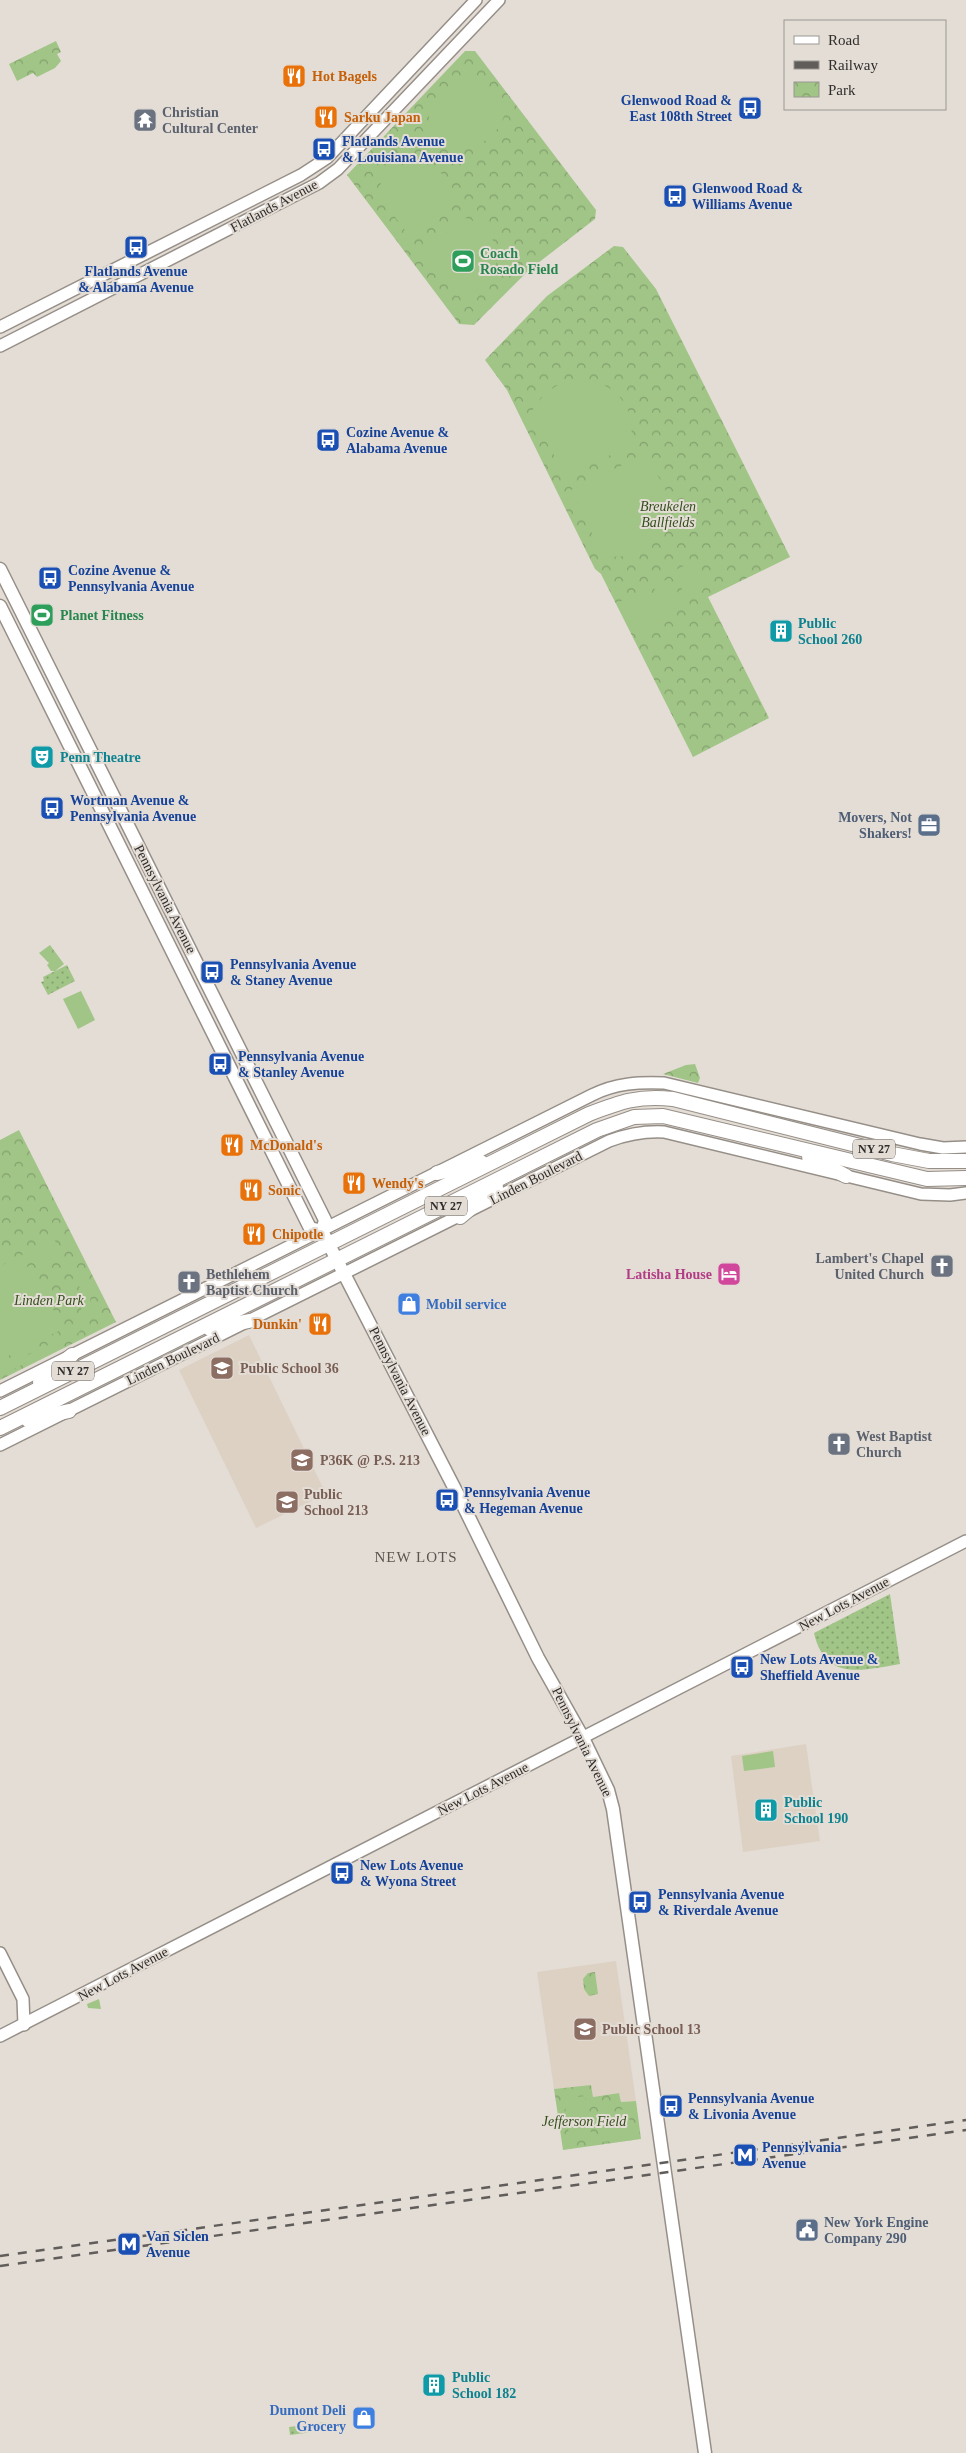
<svg xmlns="http://www.w3.org/2000/svg" width="966" height="2453" font-family="Georgia,serif">
<style>
.built{fill:#ddd1c4}
.park{fill:url(#park-crowns)}
.garden{fill:url(#garden-dots)}
.pitch{fill:#a0c586}
.lines{fill:none;stroke-linecap:round;stroke-linejoin:round}
.secondary-casing{stroke:#968f88;stroke-width:14}
.primary-casing{stroke:#968f88;stroke-width:15}
.highway-casing{stroke:#968f88;stroke-width:16}
.secondary{stroke:#fff;stroke-width:11}
.primary{stroke:#fff;stroke-width:12}
.highway{stroke:#fff;stroke-width:14}
.rail{stroke:#615d5a;stroke-width:2.5;stroke-dasharray:9 9;stroke-linecap:butt}
.labels{text-anchor:middle;dominant-baseline:central;stroke-width:4;stroke-linejoin:round;paint-order:stroke}
.shield{fill:#e4ddd6;stroke:#66625e;stroke-width:1}
.shield-label{font-size:12px;font-weight:bold;fill:#302d2b}
.food-label{font-size:14px;font-weight:bold;fill:#c56008;stroke:#e4ddd6;text-anchor:start}
.transit-label{font-size:14px;font-weight:bold;fill:#164399;stroke:#e4ddd6;text-anchor:start}
.worship-label{font-size:14px;font-weight:bold;fill:#5b616d;stroke:#e4ddd6;text-anchor:start}
.street-label{font-size:14px;fill:#302d2b;stroke:#e4ddd6}
.leisure-label{font-size:14px;font-weight:bold;fill:#27864d;stroke:#e4ddd6;text-anchor:start}
.park-label{font-size:14px;font-style:italic;fill:#324e1a;stroke:#e4ddd6}
.culture-label{font-size:14px;font-weight:bold;fill:#0d838f;stroke:#e4ddd6;text-anchor:start}
.service-label{font-size:14px;font-weight:bold;fill:#4e5e75;stroke:#e4ddd6;text-anchor:end}
.hotel-label{font-size:14px;font-weight:bold;fill:#b23c85;stroke:#e4ddd6;text-anchor:end}
.shop-label{font-size:14px;font-weight:bold;fill:#366cbe;stroke:#e4ddd6;text-anchor:start}
.education-label{font-size:14px;font-weight:bold;fill:#785e54;stroke:#e4ddd6;text-anchor:start}
.neighbourhood-label{font-size:15px;letter-spacing:1px;fill:#5c554f;stroke:#e4ddd6}
</style>
<defs>
<pattern id="park-crowns" width="20" height="18" patternUnits="userSpaceOnUse" patternTransform="scale(1.25)"><rect width="20" height="18" fill="#a0c586"/><path d="M2 6a3 3 0 1 1 6 0M12 15a3 3 0 1 1 6 0" fill="none" stroke="#83a06e"/></pattern>
<pattern id="garden-dots" width="8" height="8" patternUnits="userSpaceOnUse" patternTransform="scale(1.25)"><rect width="8" height="8" fill="#a0c586"/><path d="M2 2h.1M6 6h.1" fill="none" stroke="#83a06e" stroke-width="1.8" stroke-linecap="round"/></pattern>
</defs>
<rect width="100%" height="100%" fill="#e4ddd6"/>
<g class="built">
<polygon points="249,1335 326,1494 256,1528 179,1370"/>
<polygon points="806,1744 820,1841 743,1852 731,1756"/>
<polygon points="616,1961 636,2101 621,2102 619,2093 593,2097 590,2086 554,2089 537,1972"/>
</g>
<g class="park">
<polygon points="56,41 61,52 57,54 61,61 55,68 37,77 33,73 17,81 9,64"/>
<polygon points="465,51 475,51 596,210 595,219 529,270 474,325 459,324 347,175"/>
<polygon points="614,246 623,247 656,289 790,557 708,597 769,718 693,757 601,574 595,569 507,390 485,360 547,296"/>
<polygon points="50,945 64,964 55,971 51,971 47,965 49,963 39,953"/>
<polygon points="695,1064 700,1078 698,1083 663,1074 686,1065"/>
<polygon points="19,1130 116,1322 0,1380 0,1140"/>
<polygon points="595,1972 598,1994 589,1996 584,1989 583,1979 588,1973"/>
<polygon points="99,1999 101,2009 88,2008 87,2004"/>
<polygon points="591,2085 593,2097 619,2093 621,2102 636,2101 641,2139 563,2150 554,2089"/>
</g>
<g class="garden">
<polygon points="67,965 75,981 48,995 41,982 44,981 43,977"/>
<path d="M 890,1594 L 900,1664 C 863,1670 825,1682 814,1633 Z"/>
<polygon points="326,2422 327,2430 290,2435 289,2427"/>
</g>
<g class="pitch">
<path d="M 469,71 L 505,113 C 491,160 434,156 427,108 Z"/>
<path d="M 415,162 C 439,165 452,179 454,203 L 410,237 L 377,193 C 383,174 395,165 415,162 Z"/>
<path d="M 466,218 C 512,234 505,291 456,296 L 422,252 Z"/>
<path d="M 576,379 C 616,381 636,405 631,445 L 565,477 L 532,411 C 543,393 555,384 576,379 Z"/>
<path d="M 637,458 C 694,491 668,565 603,556 L 571,490 Z"/>
<polygon points="690,563 703,590 686,598 673,571"/>
<polygon points="670,578 684,604 666,613 653,586"/>
<polygon points="649,587 665,618 633,634 617,603"/>
<polygon points="81,991 95,1020 78,1029 63,999"/>
<path d="M 54,1239 L 58,1246 L 48,1251 C 91,1261 106,1311 71,1340 L 0,1376 L 0,1367 C 21,1357 59,1344 73,1326 C 94,1301 76,1260 42,1259 C 27,1259 13,1269 0,1275 L 0,1266 Z"/>
<polygon points="31,1265 63,1329 0,1360 0,1281"/>
<polygon points="773,1751 775,1767 744,1771 742,1756"/>
<polygon points="585,2096 592,2139 570,2142 564,2099"/>
<path d="M 628,2109 L 632,2138 L 603,2142 C 598,2125 610,2108 628,2109 Z"/>
</g>
<g class="lines">
<g class="secondary-casing">
<g id="secondary">
<polyline points="0,327 301,175 327,158 476,0"/>
<polyline points="0,346 319,183 338,169 499,0"/>
<path d="M 0,1391 L 592,1095 C 616,1083 639,1082 664,1083 L 920,1144 L 943,1148 L 966,1147"/>
<path d="M 0,1445 L 609,1141 C 628,1134 644,1131 664,1132 L 921,1194 L 950,1195 L 966,1193"/>
<polyline points="0,1953 23,1999 24,2025"/>
<polyline points="0,2036 966,1541"/>
</g>
</g>
<g class="primary-casing">
<g id="primary">
<polyline points="0,569 325,1220 322,1231 458,1495 538,1658 583,1738 608,1790 613,1809 705,2453"/>
<polyline points="0,606 310,1228 322,1231"/>
</g>
</g>
<g class="highway-casing">
<g id="highway">
<polyline points="809,1157 846,1176"/>
<polyline points="437,1173 481,1162"/>
<polyline points="460,1217 496,1187"/>
<polyline points="210,1329 249,1321"/>
<polyline points="40,1382 72,1355"/>
<path d="M 0,1408 L 589,1114 C 620,1102 639,1095 673,1099 L 892,1154 L 929,1161 L 966,1161"/>
<polyline points="28,1420 69,1411"/>
<polyline points="0,1428 597,1130 634,1117 663,1116 927,1179 966,1178"/>
</g>
</g>
<use href="#secondary" class="secondary"/>
<use href="#primary" class="primary"/>
<use href="#highway" class="highway"/>
<g class="rail">
<polyline points="0,2256 966,2120"/>
<polyline points="0,2266 966,2130"/>
</g>
</g>
<defs>
<g id="restaurant-square" transform="scale(1.25)"><rect x="-9" y="-9" width="18" height="18" rx="4" fill="#e8710a" stroke="#e4ddd6"/><path d="M-5-6h1v4h1v-4h1v4h1v-4h1v5L-1.5 .5V6h-2V.5L-5-1ZM5-6V6H3V1.5H1.5Q1.5-4 5-6Z" fill="#fff"/></g>
<g id="bus-square" transform="scale(1.25)"><rect x="-9" y="-9" width="18" height="18" rx="4" fill="#1a4fb4" stroke="#e4ddd6"/><path d="M-5-6H5V4H4V6H2V4H-2V6H-4V4H-5ZM-3.5-4V0h7V-4ZM-3.5 1.2v1.5H-2V1.2ZM2 1.2v1.5H3.5V1.2Z" fill="#fff"/></g>
<g id="temple-square" transform="scale(1.25)"><rect x="-9" y="-9" width="18" height="18" rx="4" fill="#6b7280" stroke="#e4ddd6"/><path d="M0-6L5-2H3V0L6.5 2.5H4V6H1.5V3h-3V6H-4V2.5H-6.5L-3 0V-2H-5Z" fill="#fff"/></g>
<g id="stadium-square" transform="scale(1.25)"><rect x="-9" y="-9" width="18" height="18" rx="4" fill="#2e9e5b" stroke="#e4ddd6"/><path d="M0-5a6.5 5 0 1 0 0 10a6.5 5 0 1 0 0-10ZM-3.5-1.8h7v3.6h-7Z" fill="#fff"/></g>
<g id="building-square" transform="scale(1.25)"><rect x="-9" y="-9" width="18" height="18" rx="4" fill="#0f9aa8" stroke="#e4ddd6"/><path d="M-4-6H4V6H1V3H-1V6H-4ZM-2.5-4.3h1.7v1.8h-1.7ZM.8-4.3h1.7v1.8H.8ZM-2.5-1h1.7V.8h-1.7ZM.8-1h1.7V.8H.8Z" fill="#fff"/></g>
<g id="theatre-square" transform="scale(1.25)"><rect x="-9" y="-9" width="18" height="18" rx="4" fill="#0f9aa8" stroke="#e4ddd6"/><path d="M-5-5.5Q0-4 5-5.5V0Q5 5 0 6Q-5 5-5 0ZM-3.3-2.5H-1v1.5H-3.3ZM1-2.5H3.3v1.5H1ZM-2.8 1Q0 5.5 2.8 1Z" fill="#fff"/></g>
<g id="office-square" transform="scale(1.25)"><rect x="-9" y="-9" width="18" height="18" rx="4" fill="#5c6f8a" stroke="#e4ddd6"/><path d="M-6-3h4V-5.5h4V-3h4V5H-6ZM-1-4.5V-3h2v-1.5ZM-6 0V1H6V0Z" fill="#fff"/></g>
<g id="church-square" transform="scale(1.25)"><rect x="-9" y="-9" width="18" height="18" rx="4" fill="#6b7280" stroke="#e4ddd6"/><path d="M-1.2-6h2.4v3.5h3.3v2.4h-3.3V6h-2.4V-.1h-3.3v-2.4h3.3Z" fill="#fff"/></g>
<g id="hotel-square" transform="scale(1.25)"><rect x="-9" y="-9" width="18" height="18" rx="4" fill="#d1479c" stroke="#e4ddd6"/><path d="M-6-4.5h1.5V1H6V5H4.5V3h-9V5H-6ZM-4 0a1.8 1.8 0 1 1 3.6 0ZM.5 0V-2.5h3Q6-2.5 6 0Z" fill="#fff"/></g>
<g id="shop-square" transform="scale(1.25)"><rect x="-9" y="-9" width="18" height="18" rx="4" fill="#3f7fe0" stroke="#e4ddd6"/><path d="M-5-2.5h2.3a2.7 3.5 0 0 1 5.4 0H5L5.5 6h-11ZM-1.5-2.5h3a1.5 2.3 0 0 0-3 0Z" fill="#fff"/></g>
<g id="school-square" transform="scale(1.25)"><rect x="-9" y="-9" width="18" height="18" rx="4" fill="#8d6e63" stroke="#e4ddd6"/><path d="M0-5L7-2L0 1L-7-2ZM-4 1L0 2.5L4 1V4Q0 6-4 4Z" fill="#fff"/></g>
<g id="metro-square" transform="scale(1.25)"><rect x="-9" y="-9" width="18" height="18" rx="4" fill="#1a4fb4" stroke="#e4ddd6"/><path d="M-5.5 5V-5H-3L0 0L3-5H5.5V5H3V-.5L0 4L-3-.5V5Z" fill="#fff"/></g>
<g id="civic-square" transform="scale(1.25)"><rect x="-9" y="-9" width="18" height="18" rx="4" fill="#5c6f8a" stroke="#e4ddd6"/><path d="M-.6-6.5H3V-4.5H.6V-3L4-1V1h2V6H-6V1h2V-1L-.6-3ZM-1.2 2.5V6h2.4V2.5Z" fill="#fff"/></g>
</defs>
<g fill-rule="evenodd">
<use href="#restaurant-square" x="294" y="76"/>
<use href="#bus-square" x="750" y="108"/>
<use href="#restaurant-square" x="326" y="117"/>
<use href="#temple-square" x="145" y="120"/>
<use href="#bus-square" x="324" y="149"/>
<use href="#bus-square" x="675" y="196"/>
<use href="#bus-square" x="136" y="247"/>
<use href="#stadium-square" x="463" y="261"/>
<use href="#bus-square" x="328" y="440"/>
<use href="#bus-square" x="50" y="578"/>
<use href="#stadium-square" x="42" y="615"/>
<use href="#building-square" x="781" y="631"/>
<use href="#theatre-square" x="42" y="757"/>
<use href="#bus-square" x="52" y="808"/>
<use href="#office-square" x="929" y="825"/>
<use href="#bus-square" x="212" y="972"/>
<use href="#bus-square" x="220" y="1064"/>
<use href="#restaurant-square" x="232" y="1145"/>
<use href="#restaurant-square" x="354" y="1183"/>
<use href="#restaurant-square" x="251" y="1190"/>
<use href="#restaurant-square" x="254" y="1234"/>
<use href="#church-square" x="942" y="1266"/>
<use href="#hotel-square" x="729" y="1274"/>
<use href="#church-square" x="189" y="1282"/>
<use href="#shop-square" x="409" y="1304"/>
<use href="#restaurant-square" x="320" y="1324"/>
<use href="#school-square" x="222" y="1368"/>
<use href="#church-square" x="839" y="1444"/>
<use href="#school-square" x="302" y="1460"/>
<use href="#bus-square" x="447" y="1500"/>
<use href="#school-square" x="287" y="1502"/>
<use href="#bus-square" x="742" y="1667"/>
<use href="#building-square" x="766" y="1810"/>
<use href="#bus-square" x="342" y="1873"/>
<use href="#bus-square" x="640" y="1902"/>
<use href="#school-square" x="585" y="2029"/>
<use href="#bus-square" x="671" y="2106"/>
<use href="#metro-square" x="745" y="2155"/>
<use href="#civic-square" x="807" y="2230"/>
<use href="#metro-square" x="129" y="2244"/>
<use href="#building-square" x="434" y="2385"/>
<use href="#shop-square" x="364" y="2418"/>
</g>
<g class="labels">
<g class="shield">
<rect x="853" y="1139.5" width="42" height="19" rx="4"/>
<rect x="425" y="1196.5" width="42" height="19" rx="4"/>
<rect x="52" y="1361.5" width="42" height="19" rx="4"/>
</g>
<g class="shield-label">
<text x="874" y="1149">NY 27</text>
<text x="446" y="1206">NY 27</text>
<text x="73" y="1371">NY 27</text>
</g>
<g class="food-label">
<text x="312" y="76">Hot Bagels</text>
<text x="344" y="117">Sarku Japan</text>
<text x="250" y="1145">McDonald's</text>
<text x="372" y="1183">Wendy's</text>
<text x="268" y="1190">Sonic</text>
<text x="272" y="1234">Chipotle</text>
<text x="302" y="1324" text-anchor="end">Dunkin'</text>
</g>
<g class="transit-label">
<text x="732" y="100" text-anchor="end">Glenwood Road &amp;<tspan x="732" dy="16">East 108th Street</tspan></text>
<text x="342" y="141">Flatlands Avenue<tspan x="342" dy="16">&amp; Louisiana Avenue</tspan></text>
<text x="692" y="188">Glenwood Road &amp;<tspan x="692" dy="16">Williams Avenue</tspan></text>
<text x="136" y="271" text-anchor="middle">Flatlands Avenue<tspan x="136" dy="16">&amp; Alabama Avenue</tspan></text>
<text x="346" y="432">Cozine Avenue &amp;<tspan x="346" dy="16">Alabama Avenue</tspan></text>
<text x="68" y="570">Cozine Avenue &amp;<tspan x="68" dy="16">Pennsylvania Avenue</tspan></text>
<text x="70" y="800">Wortman Avenue &amp;<tspan x="70" dy="16">Pennsylvania Avenue</tspan></text>
<text x="230" y="964">Pennsylvania Avenue<tspan x="230" dy="16">&amp; Staney Avenue</tspan></text>
<text x="238" y="1056">Pennsylvania Avenue<tspan x="238" dy="16">&amp; Stanley Avenue</tspan></text>
<text x="464" y="1492">Pennsylvania Avenue<tspan x="464" dy="16">&amp; Hegeman Avenue</tspan></text>
<text x="760" y="1659">New Lots Avenue &amp;<tspan x="760" dy="16">Sheffield Avenue</tspan></text>
<text x="360" y="1865">New Lots Avenue<tspan x="360" dy="16">&amp; Wyona Street</tspan></text>
<text x="658" y="1894">Pennsylvania Avenue<tspan x="658" dy="16">&amp; Riverdale Avenue</tspan></text>
<text x="688" y="2098">Pennsylvania Avenue<tspan x="688" dy="16">&amp; Livonia Avenue</tspan></text>
<text x="762" y="2147">Pennsylvania<tspan x="762" dy="16">Avenue</tspan></text>
<text x="146" y="2236">Van Siclen<tspan x="146" dy="16">Avenue</tspan></text>
</g>
<g class="worship-label">
<text x="162" y="112">Christian<tspan x="162" dy="16">Cultural Center</tspan></text>
<text x="924" y="1258" text-anchor="end">Lambert's Chapel<tspan x="924" dy="16">United Church</tspan></text>
<text x="206" y="1274">Bethlehem<tspan x="206" dy="16">Baptist Church</tspan></text>
<text x="856" y="1436">West Baptist<tspan x="856" dy="16">Church</tspan></text>
</g>
<g class="street-label">
<text transform="translate(274 206) rotate(-28)">Flatlands Avenue</text>
<text transform="translate(165 899) rotate(63)">Pennsylvania Avenue</text>
<text transform="translate(536 1178) rotate(-27)">Linden Boulevard</text>
<text transform="translate(173 1359) rotate(-26)">Linden Boulevard</text>
<text transform="translate(400 1381) rotate(63)">Pennsylvania Avenue</text>
<text transform="translate(844 1604) rotate(-28)">New Lots Avenue</text>
<text transform="translate(582 1742) rotate(64)">Pennsylvania Avenue</text>
<text transform="translate(483 1789) rotate(-27)">New Lots Avenue</text>
<text transform="translate(123 1974) rotate(-28)">New Lots Avenue</text>
</g>
<g class="leisure-label">
<text x="480" y="253">Coach<tspan x="480" dy="16">Rosado Field</tspan></text>
<text x="60" y="615">Planet Fitness</text>
</g>
<g class="park-label">
<text x="668" y="506">Breukelen<tspan x="668" dy="16">Ballfields</tspan></text>
<text x="49" y="1300">Linden Park</text>
<text x="584" y="2121">Jefferson Field</text>
</g>
<g class="culture-label">
<text x="798" y="623">Public<tspan x="798" dy="16">School 260</tspan></text>
<text x="60" y="757">Penn Theatre</text>
<text x="784" y="1802">Public<tspan x="784" dy="16">School 190</tspan></text>
<text x="452" y="2377">Public<tspan x="452" dy="16">School 182</tspan></text>
</g>
<g class="service-label">
<text x="912" y="817">Movers, Not<tspan x="912" dy="16">Shakers!</tspan></text>
<text x="824" y="2222" text-anchor="start">New York Engine<tspan x="824" dy="16">Company 290</tspan></text>
</g>
<g class="hotel-label">
<text x="712" y="1274">Latisha House</text>
</g>
<g class="shop-label">
<text x="426" y="1304">Mobil service</text>
<text x="346" y="2410" text-anchor="end">Dumont Deli<tspan x="346" dy="16">Grocery</tspan></text>
</g>
<g class="education-label">
<text x="240" y="1368">Public School 36</text>
<text x="320" y="1460">P36K @ P.S. 213</text>
<text x="304" y="1494">Public<tspan x="304" dy="16">School 213</tspan></text>
<text x="602" y="2029">Public School 13</text>
</g>
<g class="neighbourhood-label">
<text x="416" y="1557">NEW LOTS</text>
</g>
</g>
<rect x="784" y="20" width="162" height="90" fill="#e4ddd6" stroke="#9c9792"/>
<rect x="794" y="36" width="25" height="8" fill="#ffffff" stroke="#9c9792"/>
<text x="828" y="45" font-size="15" fill="#302d2b">Road</text>
<rect x="794" y="61" width="25" height="8" fill="#615d5a" stroke="#9c9792"/>
<text x="828" y="70" font-size="15" fill="#302d2b">Railway</text>
<rect x="794" y="82" width="25" height="15" fill="url(#park-crowns)" stroke="#9c9792"/>
<text x="828" y="95" font-size="15" fill="#302d2b">Park</text>
</svg>
